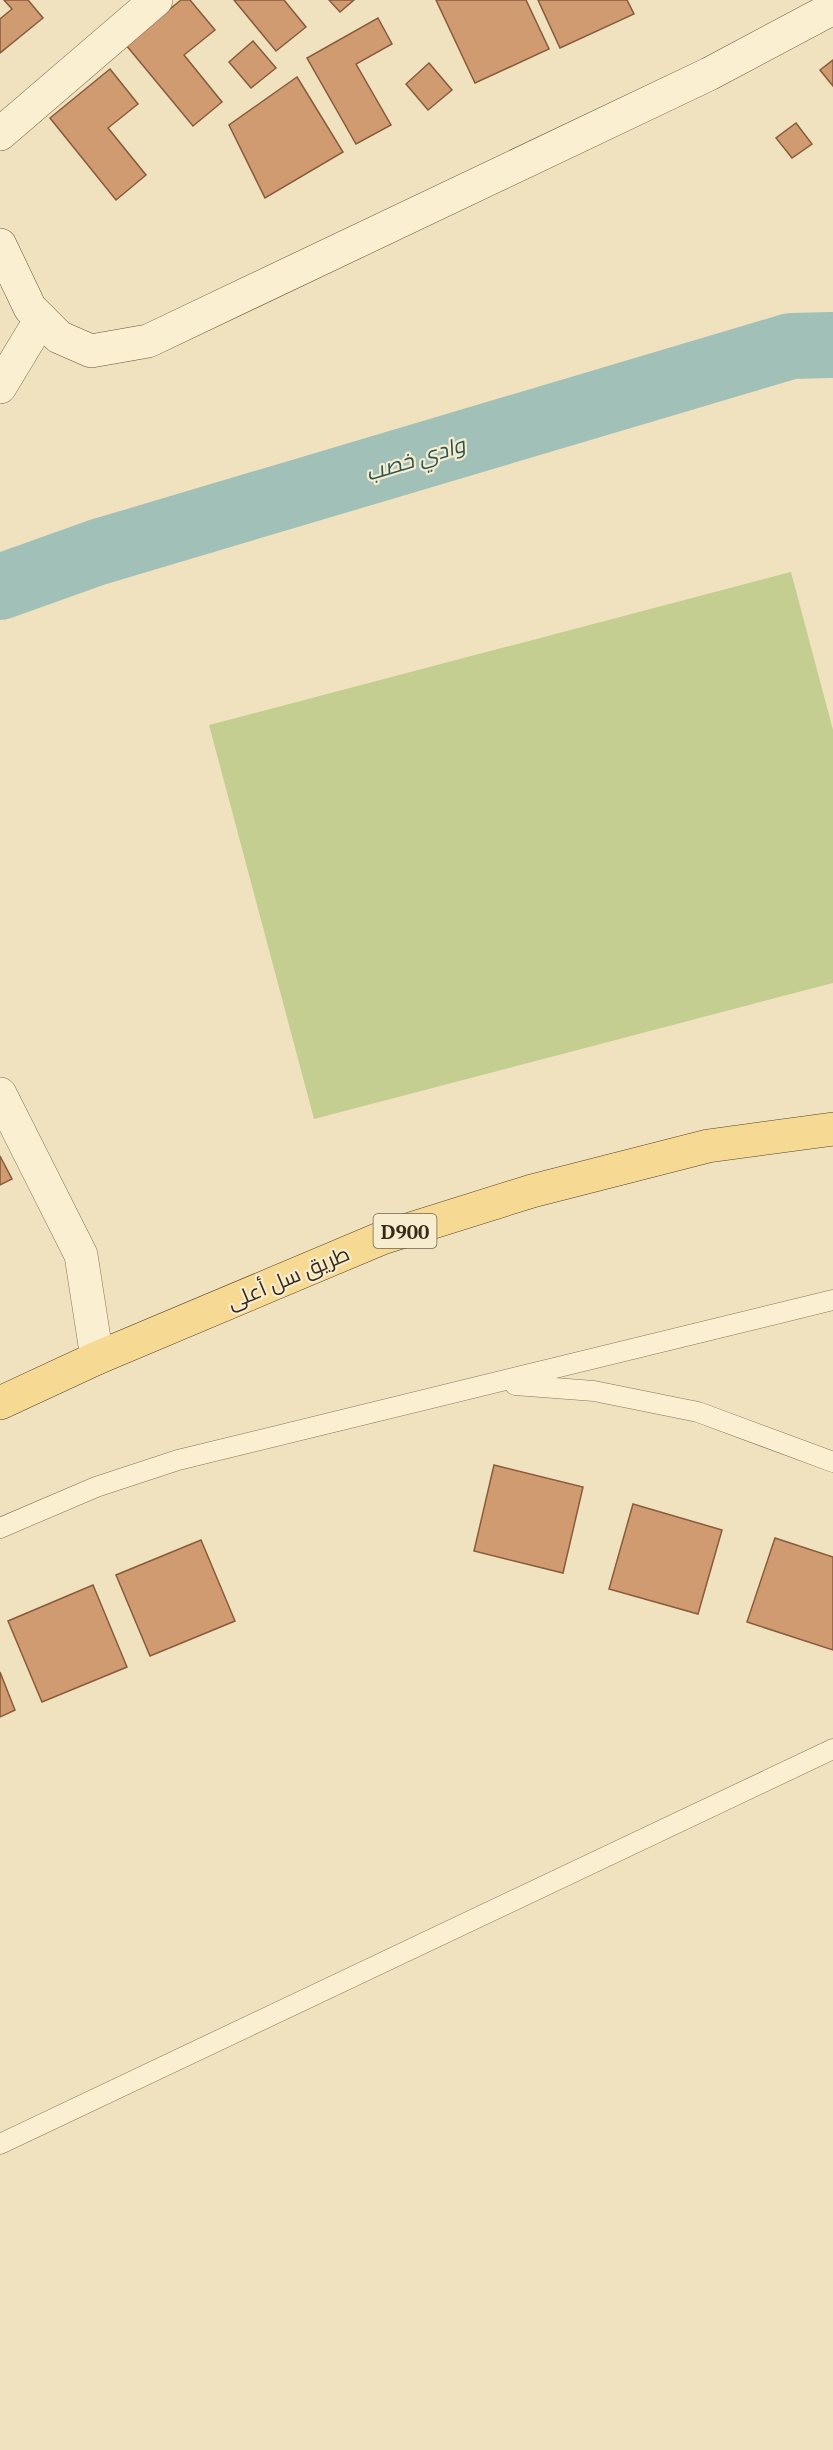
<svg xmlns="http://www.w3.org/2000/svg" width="833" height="2450" font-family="'PT Serif',Cairo,serif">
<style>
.green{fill:#c5ce91}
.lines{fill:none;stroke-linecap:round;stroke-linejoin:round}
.river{stroke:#a1c1b8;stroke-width:66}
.building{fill:#d09b71;stroke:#885b3b;stroke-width:1.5}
.lane-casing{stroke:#887256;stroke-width:21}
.street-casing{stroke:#887256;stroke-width:34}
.secondary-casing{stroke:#6a5339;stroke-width:34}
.primary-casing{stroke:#55402b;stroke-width:34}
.lane{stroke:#faefd1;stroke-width:20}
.street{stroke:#faefd1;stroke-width:33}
.secondary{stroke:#faefd1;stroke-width:33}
.primary{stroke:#f6d993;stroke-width:33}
.labels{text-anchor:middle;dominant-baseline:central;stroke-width:4.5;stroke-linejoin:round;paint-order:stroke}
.shield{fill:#f7eccd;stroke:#716450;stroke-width:1.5}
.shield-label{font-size:20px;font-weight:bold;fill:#37291b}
.street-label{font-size:21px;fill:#37291b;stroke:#f7eccd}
.water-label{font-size:22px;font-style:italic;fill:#2a5756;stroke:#f7eccd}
</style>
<rect width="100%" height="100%" fill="#f0e2be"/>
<polygon class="green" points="791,572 833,730 833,983 314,1119 209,725"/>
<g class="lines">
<polyline class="river" points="0,587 98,552 791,346 833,345"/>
</g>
<g class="building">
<polygon points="4,0 28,0 43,18 0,53 0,19 12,9"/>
<polygon points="181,0 190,0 215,30 184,55 222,102 193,126 126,45"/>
<polygon points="234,0 284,0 306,27 276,51"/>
<polygon points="329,0 354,0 340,12"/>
<polygon points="436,0 526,0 549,49 475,83"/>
<polygon points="538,0 627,0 634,14 560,48"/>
<polygon points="378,18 392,44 356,64 391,125 356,144 307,58"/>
<polygon points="253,41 276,68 251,88 229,62"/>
<polygon points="833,60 833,86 820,70"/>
<polygon points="429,63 452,90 428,110 406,84"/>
<polygon points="110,69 138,104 108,128 146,175 116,200 50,118"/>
<polygon points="297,77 343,152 265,198 229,125"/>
<polygon points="796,123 812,144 792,158 776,138"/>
<polygon points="0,1156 12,1179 0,1185"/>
<polygon points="494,1465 583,1487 563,1573 474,1551"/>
<polygon points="633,1504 722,1530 698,1614 609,1589"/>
<polygon points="775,1538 833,1557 833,1650 747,1622"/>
<polygon points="201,1540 235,1621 150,1656 116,1575"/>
<polygon points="93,1585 127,1667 42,1702 8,1621"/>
<polygon points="0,1672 15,1710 0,1717"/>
</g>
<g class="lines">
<g class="lane-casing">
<g id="lane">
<polyline points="515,1385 594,1391 698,1412 833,1462"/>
<polyline points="0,1528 96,1487 178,1460 833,1300"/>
<polyline points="0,2144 833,1749"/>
</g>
</g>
<g class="street-casing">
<g id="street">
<polyline points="0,134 156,0"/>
<polyline points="0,387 41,319"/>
<polyline points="0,1094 81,1255 97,1358"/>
</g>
</g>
<g class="secondary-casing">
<polyline id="secondary" points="0,245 30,308 59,337 91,351 148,341 709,74 833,8"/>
</g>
<g class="primary-casing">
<polyline id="primary" points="0,1403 97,1358 382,1238 532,1191 708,1146 833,1129"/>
</g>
<use href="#lane" class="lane"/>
<use href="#street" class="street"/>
<use href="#secondary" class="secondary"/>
<use href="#primary" class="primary"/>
</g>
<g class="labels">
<rect class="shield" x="373.5" y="1214" width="63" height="34" rx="4.5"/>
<g class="shield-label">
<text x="405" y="1231">D900</text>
</g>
<g class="street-label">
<text transform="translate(288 1277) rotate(-23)">طريق سل أعلى</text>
</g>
<g class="water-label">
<text transform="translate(415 458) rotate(-17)">وادي خصب</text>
</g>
</g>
</svg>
